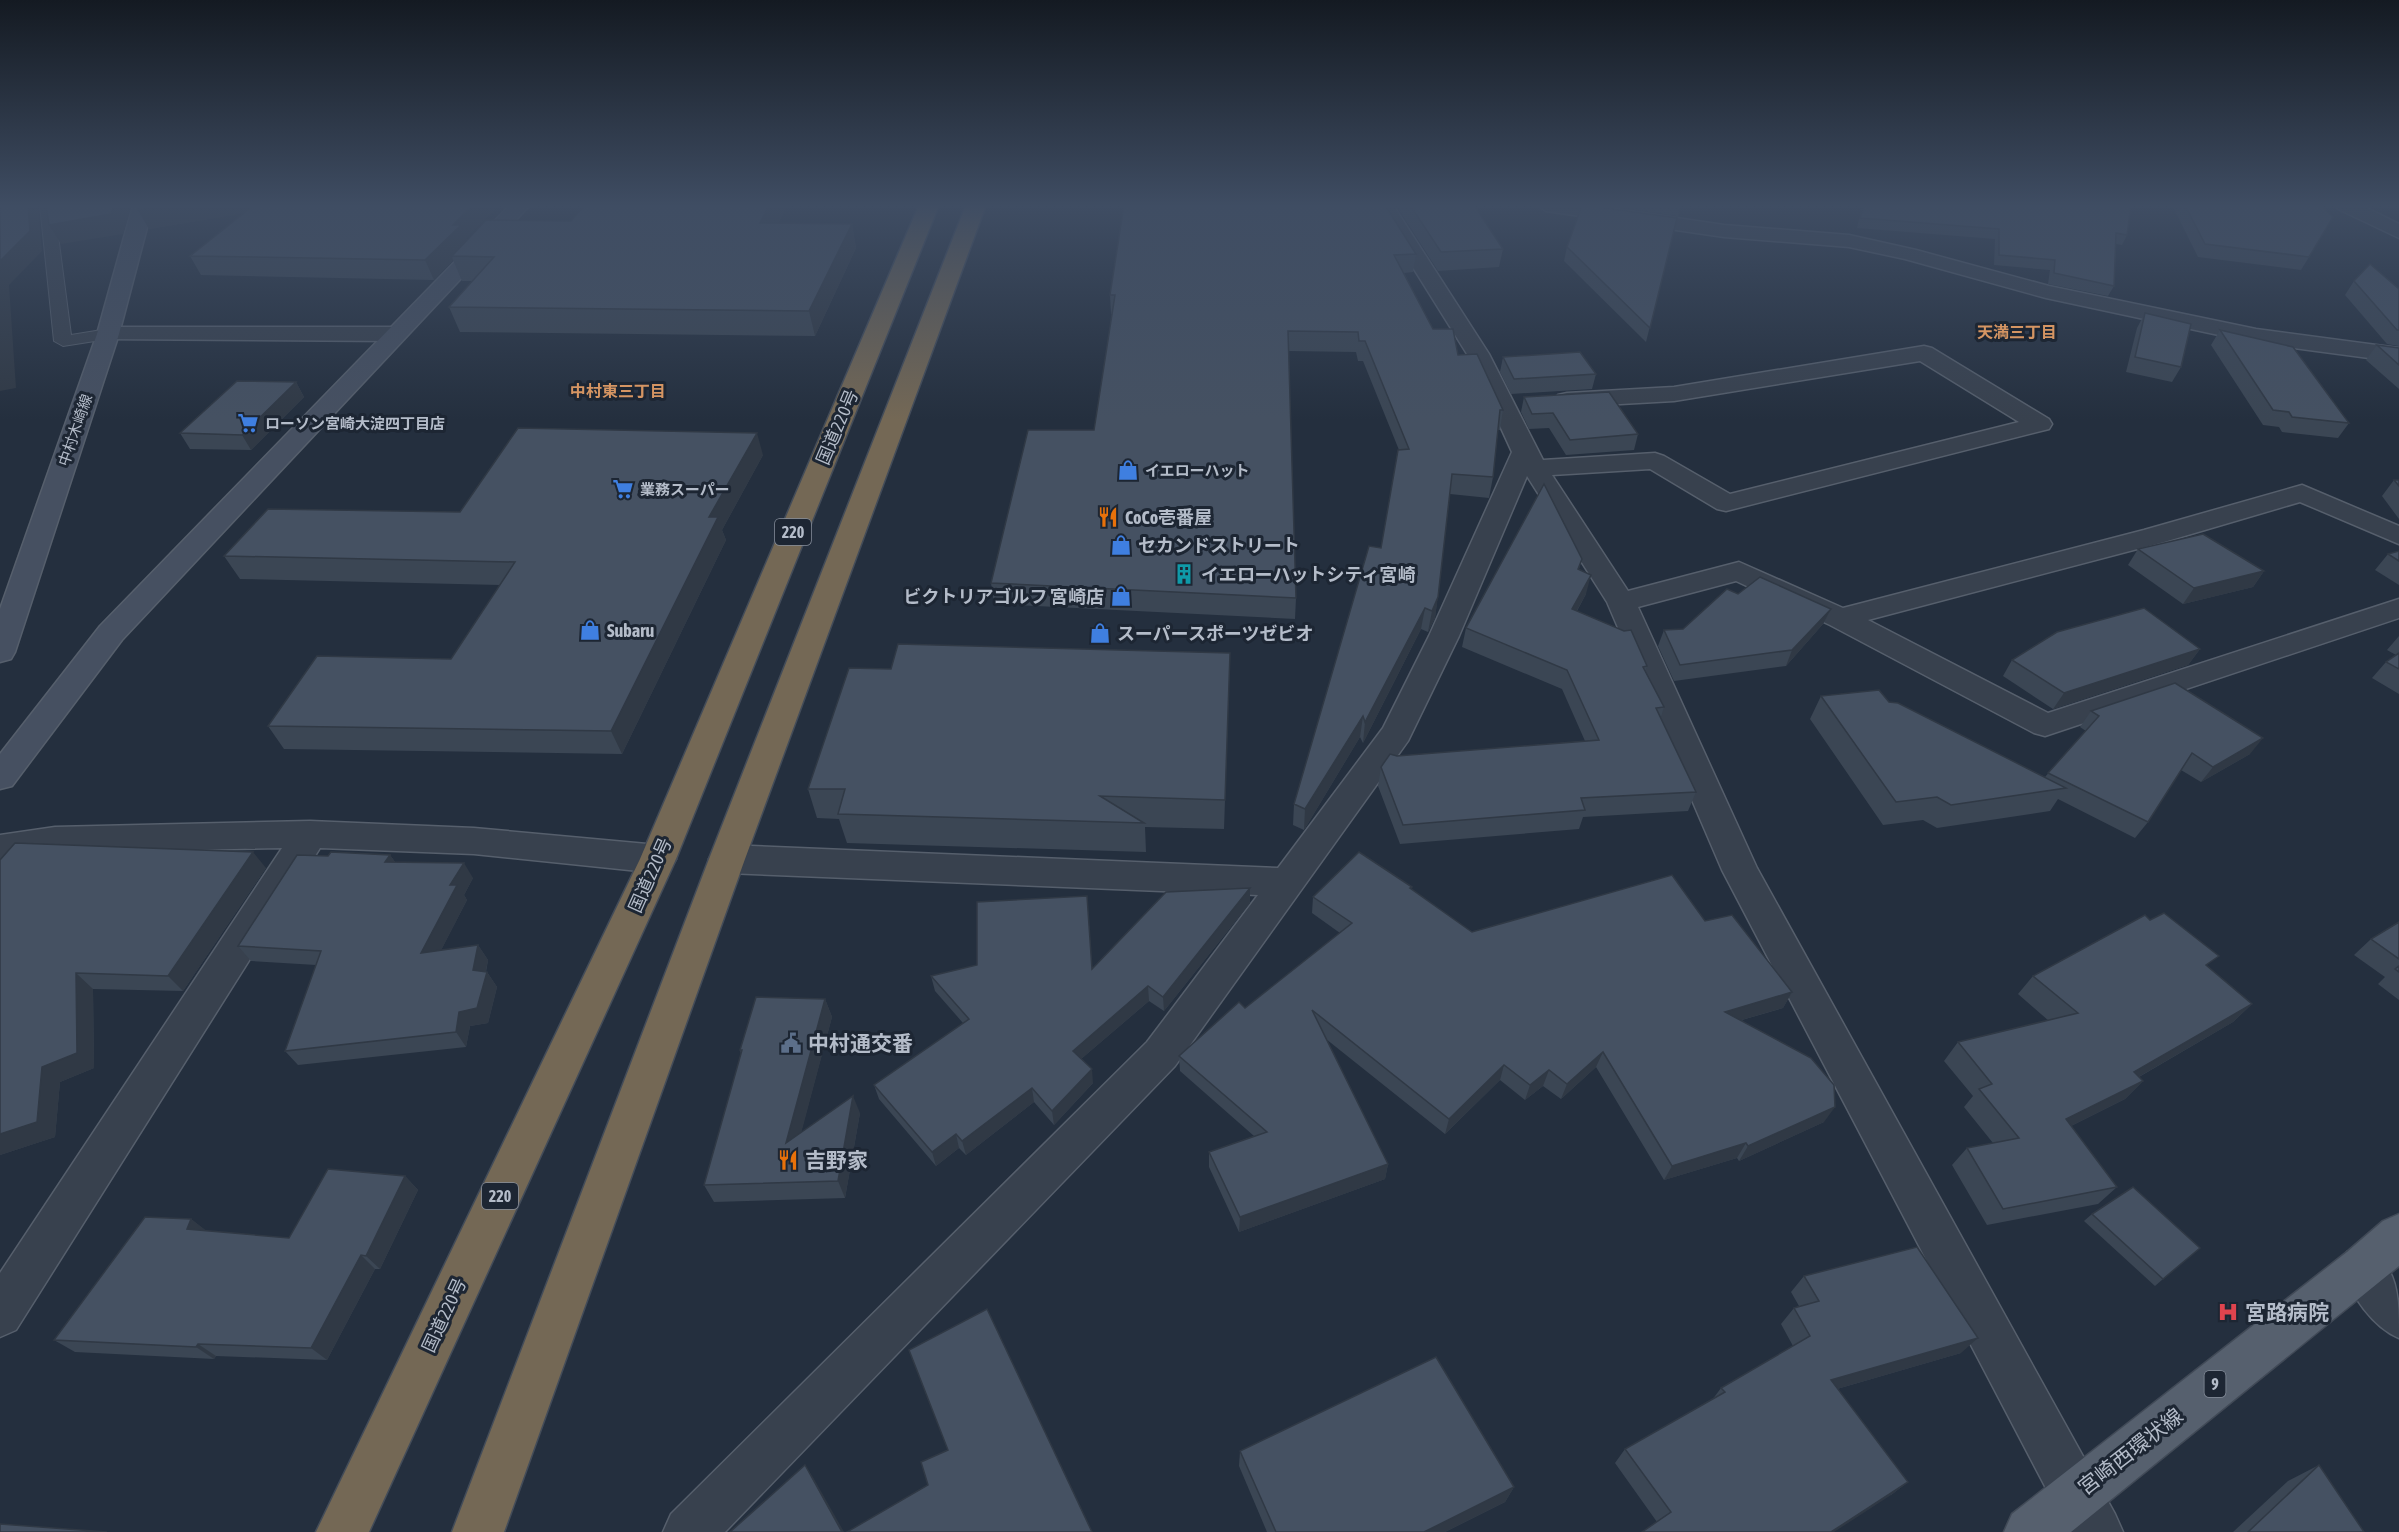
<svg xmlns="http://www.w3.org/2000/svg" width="2399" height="1532" font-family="'Asap Condensed','Noto Sans JP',sans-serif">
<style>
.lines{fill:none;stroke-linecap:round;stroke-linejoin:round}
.lane-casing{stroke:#565f6c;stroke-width:2}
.street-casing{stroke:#565f6c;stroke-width:3}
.secondary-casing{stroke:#565f6c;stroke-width:3}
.primary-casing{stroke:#414a57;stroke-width:3}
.highway-casing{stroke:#434c59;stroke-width:3}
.lane{fill:#38414e;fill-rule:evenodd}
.street{fill:#38414e;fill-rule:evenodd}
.secondary{fill:#465061;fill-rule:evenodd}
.primary{fill:#56606e;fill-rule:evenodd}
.highway{fill:#746855;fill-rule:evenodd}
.wall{fill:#3b4654}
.shaded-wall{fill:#303945}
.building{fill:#455162;stroke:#303945;stroke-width:1.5}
.labels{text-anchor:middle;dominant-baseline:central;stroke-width:6;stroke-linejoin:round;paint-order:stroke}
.far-poi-label{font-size:15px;font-weight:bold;fill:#b4bcc9;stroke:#1d2633;text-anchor:start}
.far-street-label{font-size:15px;fill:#b4bcc9;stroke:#1d2633}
.far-neighbourhood-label{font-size:16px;font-weight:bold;fill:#d59563;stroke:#1d2633}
.shield{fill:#1d2633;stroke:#878f9c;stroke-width:1.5}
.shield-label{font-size:16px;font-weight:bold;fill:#b4bcc9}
.street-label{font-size:18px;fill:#b4bcc9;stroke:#1d2633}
.poi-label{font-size:18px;font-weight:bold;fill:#b4bcc9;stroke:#1d2633;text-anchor:start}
.near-poi-label{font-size:21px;font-weight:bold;fill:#b4bcc9;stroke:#1d2633;text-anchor:start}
.near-street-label{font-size:21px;fill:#b4bcc9;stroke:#1d2633}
</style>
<rect width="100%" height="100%" fill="#242f3e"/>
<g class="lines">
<g class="lane-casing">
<polygon id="lane" points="40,205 54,205 71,335 108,329 114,330 117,334 114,338 63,346 54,341"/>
</g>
<g class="street-casing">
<g id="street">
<polygon points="1374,205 1393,205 1489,354 1543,460 1655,453 1664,456 1730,494 2019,422 1920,361 1674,401 1567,407 1558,405 1555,400 1558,395 1567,393 1674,387 1924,346 1932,348 2049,419 2052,424 2049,429 1726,511 1717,509 1650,469 1552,475 1628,591 1739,562 1843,608 2144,530 2302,485 2399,526 2399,544 2300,502 2164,542 1868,620 2048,713 2399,599 2399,618 2045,736 2034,733 1830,625 1736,581 1638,607 1757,868 2115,1514 2123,1532 2069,1532 1722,870 1607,602 1527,476 1459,636 1408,741 1175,1066 725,1532 663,1532 671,1514 1147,1042 1258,895 727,873 715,869 709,859 715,849 727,845 1278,868 1383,728 1429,636 1512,452 1467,354"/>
<polygon points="1537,205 1588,205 1724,225 1849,235 1916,250 2049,286 2256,329 2399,348 2399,362 2256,343 2046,298 1905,259 1849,247 1724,237 1546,211"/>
<polygon points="2336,205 2361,205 2399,224 2399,238 2338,209"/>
<polygon points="108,327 395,327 403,329 406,334 403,339 395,341 100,339 97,334 100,329"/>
<polygon points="310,821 474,828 658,845 670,849 676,859 670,869 658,873 474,854 320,848 16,1330 0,1337 0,1273 282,848 55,853 0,861 0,835 55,827"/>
<path d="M 2363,1246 C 2399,1264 2399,1297 2399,1338 C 2372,1327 2352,1295 2340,1268 L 2347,1252 Z"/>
</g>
</g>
<g class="secondary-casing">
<g id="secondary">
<polygon points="133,205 153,205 119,334 15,652 11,659 0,662 0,609 97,334"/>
<polygon points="510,205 530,205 122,640 12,786 0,789 0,754 100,626"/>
</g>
</g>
<g class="primary-casing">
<polygon id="primary" points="2399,1214 2399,1266 2071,1532 2004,1532 2012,1514 2347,1252 2383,1221"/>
</g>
<g class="highway-casing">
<g id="highway">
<polygon points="919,205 939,205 676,859 369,1532 316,1532 640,859"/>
<polygon points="966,205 986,205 745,859 504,1532 452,1532 709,859"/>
</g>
</g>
<use href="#lane" class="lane"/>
<use href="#street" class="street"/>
<use href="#secondary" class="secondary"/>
<use href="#primary" class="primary"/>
<use href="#highway" class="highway"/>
</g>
<g class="wall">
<polygon points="139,205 499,205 466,239 467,240 571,221 585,205 787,205 778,224 852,224 856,248 815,336 460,332 449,307 473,281 462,281 453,260 434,280 201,275 190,256 244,213 149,229 138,210"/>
<polygon points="1124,205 1416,254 1413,272 1404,273 1433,329 1458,355 1503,410 1500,430 1498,430 1493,477 1489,498 1450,494 1435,618 1428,632 1421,629 1363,743 1360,737 1304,830 1293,825 1294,804 1381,548 1399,450 1363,361 1358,361 1356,352 1288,351 1296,598 1295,619 994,604 991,583 1094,430 1112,314 1111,314 1110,295"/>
<polygon points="1396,205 1474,205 1503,249 1499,267 1438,271"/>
<polygon points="1603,205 1680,205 1678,216"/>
<polygon points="1862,205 2131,205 2127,235 2122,245 2116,244 2114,286 2108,296 2048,284 2050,270 1994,265 1995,239 1857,228"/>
<polygon points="2172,205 2320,205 2309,257 2301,270 2198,257"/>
<polygon points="1677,218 1646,342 1564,261 1567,247"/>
<polygon points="2354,281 2399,289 2399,346 2387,344 2345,295"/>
<polygon points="2145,313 2181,367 2172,382 2126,372 2137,328"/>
<polygon points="2220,330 2349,423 2338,438 2282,432 2279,427 2263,425 2211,345"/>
<polygon points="2377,345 2399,348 2399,389 2366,360"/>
<polygon points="1503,357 1596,374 1592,389 1511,394 1500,372"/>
<polygon points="296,382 304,397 251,450 190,449 180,433"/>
<polygon points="1524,397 1638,434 1634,450 1566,455 1549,428 1529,429 1521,412"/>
<polygon points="763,455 722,530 726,540 622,754 284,749 268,726 451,659 500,585 240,579 224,556"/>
<polygon points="2394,480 2399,480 2399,519 2382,496"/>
<polygon points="2138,549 2264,571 2253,587 2183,604 2128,565"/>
<polygon points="2399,551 2399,585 2375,570 2388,554"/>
<polygon points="1582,559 1579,569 1586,594 1577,611 1647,666 1645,671 1664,707 1661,717 1696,792 1688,811 1583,817 1579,829 1400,844 1378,786 1381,767 1397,756 1585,741 1562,689 1462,647 1466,628"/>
<polygon points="1738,594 1831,609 1823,624 1786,666 1674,681 1658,646 1664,630 1683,629"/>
<polygon points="2399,636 2399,694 2372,678 2386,662 2396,655 2387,650"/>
<polygon points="2200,649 2188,665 2053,709 2003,676 2012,660"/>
<polygon points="1230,653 1224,829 1145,827 1146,852 847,843 839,819 817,818 808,789 891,669"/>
<polygon points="1821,696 1889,702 2045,777 2086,731 2080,727 2091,711 2250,754 2201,782 2181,770 2148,822 2135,838 2058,799 2050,811 1937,828 1923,820 1883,825 1810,719"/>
<polygon points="390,855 395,862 473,878 464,895 467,900 441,950 478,945 488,960 486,972 487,972 497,987 488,1023 470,1026 466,1047 298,1065 285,1051 316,965 251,961 238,946 328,856"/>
<polygon points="0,860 266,868 183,991 93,989 94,1068 60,1082 55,1137 0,1155"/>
<polygon points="1250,888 1250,903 1164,1011 1149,1001 1081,1059 1093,1083 1054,1125 1034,1102 966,1155 959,1148 936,1166 879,1099 874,1085 963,1023 935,991 931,976 977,965 1087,896 1092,968"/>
<polygon points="1411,889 1472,932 1705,921 1792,992 1783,1008 1742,1020 1824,1122 1739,1161 1737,1158 1664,1180 1596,1067 1561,1099 1543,1086 1525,1100 1500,1080 1445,1134 1326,1039 1388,1164 1385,1179 1239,1232 1209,1167 1209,1152 1254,1136 1180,1071 1179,1056 1245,1008 1340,933 1312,913 1313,897"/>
<polygon points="2150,920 2252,1004 2233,1022 2139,1077 2143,1081 2125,1099 2071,1126 2117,1187 2098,1204 1987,1225 1952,1165 1967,1148 1993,1143 1964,1107 1973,1096 1944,1061 1958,1042 2049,1021 2018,994 2033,976"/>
<polygon points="2399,922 2399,1000 2378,984 2385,977 2354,955 2371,939"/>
<polygon points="825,999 832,1017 801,1132 860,1113 845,1198 714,1202 704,1185 741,1054 740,1050"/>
<polygon points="405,1176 418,1190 380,1269 375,1269 327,1360 216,1356 214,1359 75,1352 54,1340 191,1219 206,1231 289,1238"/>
<polygon points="2092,1214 2163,1279 2155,1286 2084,1221"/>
<polygon points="1804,1276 1961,1353 1837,1389 1908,1482 1891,1495 1657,1522 1615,1463 1625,1449 1712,1400 1721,1388 1793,1346 1781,1324 1794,1308 1799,1306 1791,1292"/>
<polygon points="1240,1451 1514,1487 1505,1502 1445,1532 1267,1532 1239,1466"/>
<polygon points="2319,1465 2364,1532 2233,1532 2288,1481"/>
</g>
<g class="shaded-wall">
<polygon points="28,205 38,205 42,251 9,285 16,388 0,391 0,261"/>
<polygon points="114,205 132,205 123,234 61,244 49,225"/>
<polygon points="166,205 287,205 288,206 149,229 138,210"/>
<polygon points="473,205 499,205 466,239 469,244 452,256 453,260 434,280 425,260 453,225"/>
<polygon points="769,205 787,205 766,247 760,223"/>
<polygon points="852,224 856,248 815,336 809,311"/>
<polygon points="296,382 304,397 251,450 242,435"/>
<polygon points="757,433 763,455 722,530 726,540 622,754 611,731 709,517"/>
<polygon points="2264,571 2253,587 2183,604 2194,588"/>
<polygon points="1591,575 1586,594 1567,628 1572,609"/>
<polygon points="1438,597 1435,618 1428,632 1432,611"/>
<polygon points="1425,608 1421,629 1363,743 1365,722"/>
<polygon points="1831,609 1823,624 1786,666 1792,650"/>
<polygon points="2200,649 2188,665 2053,709 2064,693"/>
<polygon points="1363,716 1360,737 1304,830 1305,809"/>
<polygon points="2263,738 2250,754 2201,782 2213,767"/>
<polygon points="253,852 266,868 183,991 168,976"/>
<polygon points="390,855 401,870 385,862"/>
<polygon points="464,863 473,878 464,895 467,900 432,968 421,953 450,885"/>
<polygon points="1250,888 1250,903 1164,1011 1163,997"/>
<polygon points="478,945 488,960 483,985 473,970"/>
<polygon points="487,972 497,987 488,1023 470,1026 466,1047 456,1032 459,1012"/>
<polygon points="76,973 93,989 94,1068 60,1082 55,1137 0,1155 0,1134"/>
<polygon points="1148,986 1149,1001 1074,1065 1073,1051"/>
<polygon points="1792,992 1783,1008 1717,1027 1725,1012"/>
<polygon points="825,999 832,1017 794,1160 786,1143"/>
<polygon points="2252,1004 2233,1022 2116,1090 2134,1072"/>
<polygon points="1603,1052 1596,1067 1561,1099 1567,1084"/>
<polygon points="1504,1065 1500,1080 1445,1134 1449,1119"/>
<polygon points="1092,1069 1093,1083 1054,1125 1052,1111"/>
<polygon points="1549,1070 1543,1086 1525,1100 1530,1085"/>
<polygon points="2143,1081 2125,1099 2049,1137 2066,1119"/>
<polygon points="1032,1088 1034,1102 966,1155 962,1141"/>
<polygon points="853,1096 860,1113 845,1198 838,1181"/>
<polygon points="1835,1107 1824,1122 1739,1161 1748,1146"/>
<polygon points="956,1134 959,1148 936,1166 932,1152"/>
<polygon points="1746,1143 1737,1158 1664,1180 1672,1166"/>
<polygon points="1388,1164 1385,1179 1239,1232 1240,1217"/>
<polygon points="405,1176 418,1190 380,1269 366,1256"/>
<polygon points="191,1219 208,1232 187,1229"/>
<polygon points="361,1255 375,1269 327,1360 311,1348"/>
<polygon points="1978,1338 1961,1353 1816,1395 1831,1380"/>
<polygon points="198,1344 216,1356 214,1359 196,1347"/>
<polygon points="805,1465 814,1479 844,1532 842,1532"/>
<polygon points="1908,1482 1891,1495 1834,1532 1831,1532"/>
<polygon points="1514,1487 1505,1502 1445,1532 1424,1532"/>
</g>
<g class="building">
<polygon points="0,205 28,205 30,231 0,261"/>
<polygon points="46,205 114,205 111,214 49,225"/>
<polygon points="139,205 166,205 138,210"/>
<polygon points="254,205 473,205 453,225 461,225 425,260 190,256"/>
<polygon points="585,205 769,205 760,223 852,224 809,311 449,307 494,257 452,256 486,220 571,221"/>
<polygon points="1124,205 1385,205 1416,254 1394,255 1433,329 1453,329 1458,355 1477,354 1503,410 1500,410 1493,477 1452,474 1438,597 1432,611 1425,608 1365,722 1363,716 1305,809 1294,804 1369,546 1381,548 1398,450 1409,449 1365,341 1359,341 1358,332 1288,331 1296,598 991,583 1028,430 1094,430 1115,295 1110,295"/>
<polygon points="1410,205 1474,205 1503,249 1441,252"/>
<polygon points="1582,205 1677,218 1650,328 1567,247"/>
<polygon points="1864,205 2131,205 2127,235 2116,233 2114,286 2054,273 2055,260 1999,255 1999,229 1860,218"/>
<polygon points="2185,205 2320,205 2333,217 2309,257 2205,244"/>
<polygon points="2370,264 2399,289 2399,330 2397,330 2354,281"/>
<polygon points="2145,313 2191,324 2181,367 2135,357"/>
<polygon points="2220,330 2293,347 2349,423 2292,417 2289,412 2273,410"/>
<polygon points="2377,345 2399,348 2399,365"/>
<polygon points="1580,352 1596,374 1514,379 1503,357"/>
<polygon points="237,381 296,382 242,435 180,433"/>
<polygon points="1609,392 1638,434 1570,440 1553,413 1532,414 1524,397"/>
<polygon points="518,428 757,433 709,517 718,517 611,731 268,726 317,656 451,659 515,562 224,556 268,509 460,512"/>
<polygon points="2394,480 2399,480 2399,486"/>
<polygon points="1544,484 1582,559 1578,569 1591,575 1572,609 1624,631 1631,630 1647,666 1643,667 1664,707 1656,708 1696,792 1581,798 1585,810 1403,825 1381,767 1390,754 1397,756 1599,740 1567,670 1466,628"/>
<polygon points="2203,534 2264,571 2194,588 2138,549"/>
<polygon points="2399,551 2399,561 2388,554"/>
<polygon points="1760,577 1831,609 1792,650 1680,665 1664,630 1683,629 1727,589 1738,594"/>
<polygon points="2144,608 2200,649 2064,693 2012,660 2057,632"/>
<polygon points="898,644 1230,653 1225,800 1100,796 1144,823 838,814 845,789 808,789 849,668 891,669"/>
<polygon points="2399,653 2399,669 2386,662"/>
<polygon points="2175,683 2263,738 2213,767 2192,753 2148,822 2048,773 2099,716 2091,711"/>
<polygon points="1879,690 1889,702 1898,703 2066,788 1951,805 1937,797 1896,802 1821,696"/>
<polygon points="15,843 253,852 168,976 76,973 77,1053 42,1067 37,1122 0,1134 0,860"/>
<polygon points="331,852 390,855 385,862 464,863 450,885 457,885 421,953 478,945 473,970 487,972 477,1008 459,1012 456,1032 285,1051 321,951 238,946 297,855 328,856"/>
<polygon points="1359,852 1412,887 1410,888 1472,932 1672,875 1705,921 1732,915 1792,992 1725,1012 1811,1058 1834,1085 1835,1107 1748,1146 1746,1143 1672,1166 1603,1052 1567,1084 1549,1070 1530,1085 1504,1065 1449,1119 1312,1010 1388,1164 1240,1217 1209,1152 1267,1132 1179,1056 1239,1002 1245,1008 1352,923 1313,897"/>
<polygon points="1250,888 1163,997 1148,986 1073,1051 1092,1069 1052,1111 1032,1088 962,1141 956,1134 932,1152 874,1085 969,1019 931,976 977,965 977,902 1087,896 1092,969 1166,892"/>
<polygon points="2164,913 2219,956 2206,965 2252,1004 2134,1072 2143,1081 2066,1119 2117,1187 2003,1209 1967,1148 2019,1138 1979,1089 1992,1084 1958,1042 2078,1013 2033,976 2145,915 2150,920"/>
<polygon points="2399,922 2399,959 2371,939"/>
<polygon points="2399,966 2399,972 2395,969"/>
<polygon points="756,997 825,999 786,1143 853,1096 838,1181 704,1185 742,1050 740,1050"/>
<polygon points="328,1169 405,1176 366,1256 361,1255 311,1348 198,1344 196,1347 54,1340 145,1217 191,1219 187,1229 289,1238"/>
<polygon points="2133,1187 2200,1248 2163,1279 2092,1214"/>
<polygon points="1917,1247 1978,1338 1831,1380 1908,1482 1831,1532 1642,1532 1671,1512 1625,1449 1725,1392 1721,1388 1810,1336 1794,1308 1819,1301 1804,1276"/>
<polygon points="987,1309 1092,1532 847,1532 928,1485 921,1462 948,1450 909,1350"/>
<polygon points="1436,1357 1514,1487 1424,1532 1276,1532 1240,1451"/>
<polygon points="805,1465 842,1532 730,1532"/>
<polygon points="2319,1465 2364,1532 2248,1532"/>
<polygon points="0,1524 107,1532 0,1532"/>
</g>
<linearGradient id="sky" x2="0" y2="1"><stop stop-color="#141a22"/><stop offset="0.49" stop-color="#3f4d63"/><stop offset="1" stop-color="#3f4d63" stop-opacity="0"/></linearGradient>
<rect width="2399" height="420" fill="url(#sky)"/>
<defs>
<g id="supermarket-bare" transform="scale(1.62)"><path d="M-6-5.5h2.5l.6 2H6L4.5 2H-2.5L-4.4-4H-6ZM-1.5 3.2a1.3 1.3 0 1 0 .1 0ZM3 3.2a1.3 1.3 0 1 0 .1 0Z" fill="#3f7fe0" stroke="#1d2633" stroke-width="2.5" paint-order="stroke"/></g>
<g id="shop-bare" transform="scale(1.62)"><path d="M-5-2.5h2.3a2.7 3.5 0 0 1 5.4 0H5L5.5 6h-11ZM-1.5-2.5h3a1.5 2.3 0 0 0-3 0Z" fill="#3f7fe0" stroke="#1d2633" stroke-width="2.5" paint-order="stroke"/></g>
<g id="restaurant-bare" transform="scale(1.62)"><path d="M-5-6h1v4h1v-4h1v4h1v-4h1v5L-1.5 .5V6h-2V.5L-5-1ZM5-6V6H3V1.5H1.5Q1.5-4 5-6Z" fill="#e8710a" stroke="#1d2633" stroke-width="2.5" paint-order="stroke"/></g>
<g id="building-bare" transform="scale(1.62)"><path d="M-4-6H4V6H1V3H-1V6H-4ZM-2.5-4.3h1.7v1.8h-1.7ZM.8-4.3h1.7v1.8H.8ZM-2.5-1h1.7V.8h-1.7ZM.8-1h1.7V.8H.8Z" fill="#0f9aa8" stroke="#1d2633" stroke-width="2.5" paint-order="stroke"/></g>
<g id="civic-bare" transform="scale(1.62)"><path d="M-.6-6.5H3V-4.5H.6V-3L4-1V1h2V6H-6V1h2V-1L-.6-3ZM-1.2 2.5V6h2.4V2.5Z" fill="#5c6f8a" stroke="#1d2633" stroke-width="2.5" paint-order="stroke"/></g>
<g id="hospital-bare" transform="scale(1.62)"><path d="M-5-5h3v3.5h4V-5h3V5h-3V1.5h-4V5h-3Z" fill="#e0444e" stroke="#1d2633" stroke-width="2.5" paint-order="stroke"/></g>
</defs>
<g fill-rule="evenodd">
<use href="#supermarket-bare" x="248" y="423"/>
<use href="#shop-bare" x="1128" y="470"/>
<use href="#supermarket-bare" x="623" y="489"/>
<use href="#restaurant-bare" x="1108" y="517"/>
<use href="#shop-bare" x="1121" y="545"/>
<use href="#building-bare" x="1184" y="574"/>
<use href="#shop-bare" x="1121" y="596"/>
<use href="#shop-bare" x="590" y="630"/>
<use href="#shop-bare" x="1100" y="633"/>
<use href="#civic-bare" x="791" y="1043"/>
<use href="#restaurant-bare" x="788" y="1160"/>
<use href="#hospital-bare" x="2228" y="1312"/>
</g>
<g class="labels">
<g class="far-poi-label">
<text x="265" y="423">ローソン宮崎大淀四丁目店</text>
<text x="1145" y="470">イエローハット</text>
<text x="640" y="489">業務スーパー</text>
</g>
<g class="far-street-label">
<text transform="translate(75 430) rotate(-71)">中村木崎線</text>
</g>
<g class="far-neighbourhood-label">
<text x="2017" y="332">天満三丁目</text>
<text x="618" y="391">中村東三丁目</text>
</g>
<g class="shield">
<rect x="775" y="519" width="36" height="26" rx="4.5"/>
<rect x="482" y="1183" width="36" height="26" rx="4.5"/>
<rect x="2204.5" y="1371" width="21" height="26" rx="4.5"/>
</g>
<g class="shield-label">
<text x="793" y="532">220</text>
<text x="500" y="1196">220</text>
<text x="2215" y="1384">9</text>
</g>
<g class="street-label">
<text transform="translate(837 427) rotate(-67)">国道220号</text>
<text transform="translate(650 875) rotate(-66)">国道220号</text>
<text transform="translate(444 1315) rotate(-65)">国道220号</text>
</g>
<g class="poi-label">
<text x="1125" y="517">CoCo壱番屋</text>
<text x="1138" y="545">セカンドストリート</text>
<text x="1201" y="574">イエローハットシティ宮崎</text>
<text x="1104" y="596" text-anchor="end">ビクトリアゴルフ 宮崎店</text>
<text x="607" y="630">Subaru</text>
<text x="1117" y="633">スーパースポーツゼビオ</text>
</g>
<g class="near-poi-label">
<text x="808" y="1043">中村通交番</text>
<text x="805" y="1160">吉野家</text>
<text x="2245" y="1312">宮路病院</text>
</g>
<g class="near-street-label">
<text transform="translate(2130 1451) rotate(-38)">宮崎西環状線</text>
</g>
</g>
</svg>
